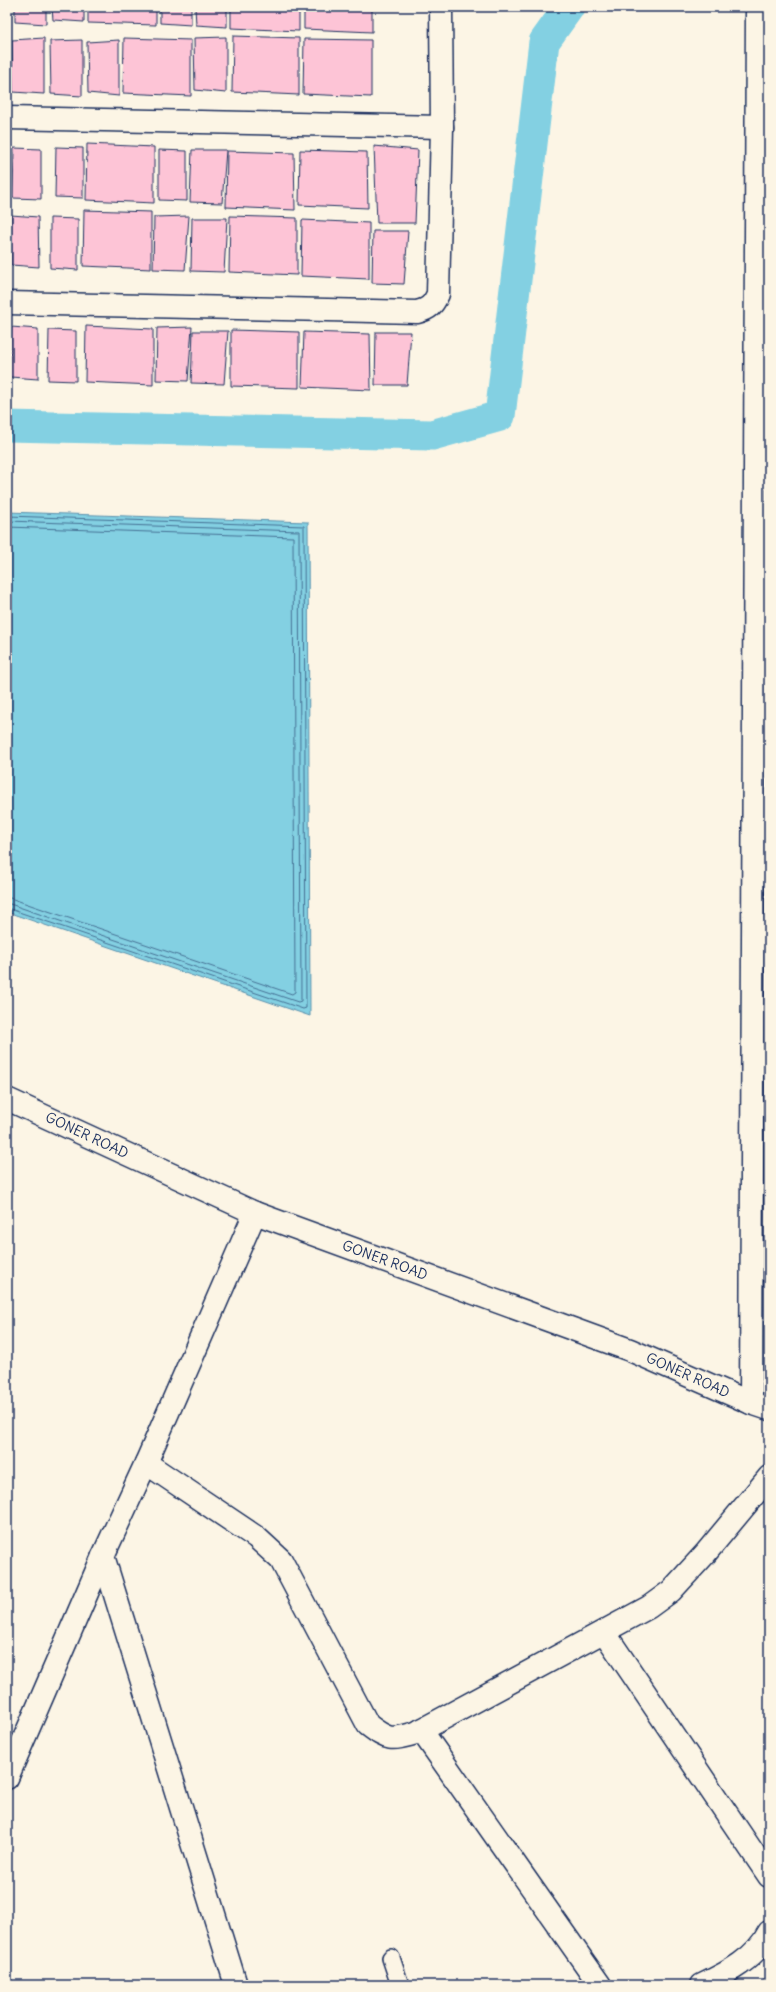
<svg xmlns="http://www.w3.org/2000/svg" width="776" height="1992" font-family="Delius,sans-serif">
<style>
.water{fill:#83d0e2;stroke:#5990ad}
.lines{fill:none;stroke-linecap:round;stroke-linejoin:round}
.shore{stroke:#456f93;stroke-width:1}
.canal{stroke:#83d0e2;stroke-width:31}
.building{fill:#fdc4d6;stroke:#1b2f5e}
.service-casing{stroke:#1b2f5e;stroke-width:20}
.minor-casing{stroke:#1b2f5e;stroke-width:25}
.tertiary-casing{stroke:#1b2f5e;stroke-width:25}
.service{stroke:#fcf5e5;stroke-width:17}
.minor{stroke:#fcf5e5;stroke-width:22}
.tertiary{stroke:#fcf5e5;stroke-width:22}
.labels{text-anchor:middle;dominant-baseline:central;stroke-width:3.5;stroke-linejoin:round;paint-order:stroke}
.street-label{font-size:14px;fill:#1b2f5e;stroke:#fcf5e5}
</style>
<rect width="100%" height="100%" fill="#fcf5e5"/>
<filter id="ink" filterUnits="userSpaceOnUse"><feTurbulence type="fractalNoise" baseFrequency=".025" numOctaves="2"/><feDisplacementMap in="SourceGraphic" scale="8" xChannelSelector="R" yChannelSelector="G"/><feConvolveMatrix kernelMatrix="1 2 1 2 8 2 1 2 1" color-interpolation-filters="sRGB"/></filter>
<g filter="url(#ink)">
<polygon class="water" points="7,512 308,522 310,1016 7,912"/>
<g class="lines">
<g class="shore">
<polyline points="7,516 304,526 306,1008 303,1009 7,908"/>
<polyline points="7,521 299,531 301,1001 298,1002 7,903"/>
<polyline points="7,527 293,537 295,992 292,994 7,897"/>
</g>
<polyline class="canal" points="7,426 432,435 500,416 544,42 569,7"/>
</g>
<g class="building">
<rect x="7" y="7" width="3" height="21"/>
<polygon points="15,7 46,7 46,24 15,22"/>
<polygon points="52,7 84,7 84,22 53,20"/>
<polygon points="88,7 156,7 156,25 88,23"/>
<polygon points="160,7 191,7 191,25 160,23"/>
<polygon points="195,7 227,7 227,27 196,25"/>
<polygon points="231,7 299,7 299,31 231,28"/>
<polygon points="304,7 372,7 372,32 304,29"/>
<polygon points="233,36 299,38 299,95 232,92"/>
<polygon points="226,37 226,93 195,90 194,38"/>
<polygon points="44,38 44,94 13,92 12,40"/>
<polygon points="124,38 191,40 191,96 123,93"/>
<polygon points="304,39 371,40 371,97 303,94"/>
<polygon points="82,40 82,96 51,94 50,41"/>
<polygon points="119,40 119,96 88,93 87,42"/>
<polygon points="87,144 154,147 154,203 86,200"/>
<polygon points="374,146 418,150 415,223 377,223"/>
<polygon points="56,147 83,148 83,198 55,197"/>
<polygon points="14,148 41,149 41,199 13,198"/>
<polygon points="159,150 187,151 187,201 159,200"/>
<polygon points="192,150 226,150 222,203 190,202"/>
<polygon points="300,150 367,152 368,208 299,205"/>
<polygon points="227,151 294,153 295,210 226,207"/>
<polygon points="84,210 151,212 151,269 83,266"/>
<polygon points="11,215 38,217 39,267 11,265"/>
<polygon points="189,216 185,270 153,269 154,217"/>
<polygon points="230,216 297,218 297,275 229,272"/>
<polygon points="50,218 78,219 78,270 50,268"/>
<polygon points="192,218 227,218 224,272 191,271"/>
<polygon points="302,220 369,223 369,279 301,276"/>
<polygon points="373,231 408,231 404,284 372,283"/>
<polygon points="86,326 153,329 153,385 85,382"/>
<polygon points="11,327 38,329 38,379 10,377"/>
<polygon points="192,327 188,381 156,380 157,328"/>
<polygon points="49,330 76,331 76,381 48,380"/>
<polygon points="231,330 299,332 299,388 231,386"/>
<polygon points="193,331 228,331 224,384 191,383"/>
<polygon points="304,332 370,334 371,390 302,387"/>
<polygon points="376,332 411,332 407,385 375,385"/>
</g>
<g class="lines">
<g class="service-casing">
<polyline id="service" points="391,1958 400,1985"/>
</g>
<g class="minor-casing">
<g id="minor">
<polyline points="7,118 442,127"/>
<path d="M 7,303 L 417,312 C 429,309 433,305 438,294 L 442,127 L 441,7"/>
<path d="M 146,1463 L 256,1537 L 281,1560 L 368,1725 C 389,1741 391,1740 416,1733 L 649,1607 L 671,1591 L 705,1554 L 769,1477"/>
<polyline points="604,1632 769,1876"/>
<polyline points="421,1730 600,1985"/>
<polyline points="7,1778 103,1556"/>
<polyline points="236,1985 103,1556 146,1463 255,1213"/>
<path d="M 702,1985 C 728,1973 756,1958 769,1932"/>
</g>
</g>
<g class="tertiary-casing">
<g id="tertiary">
<polyline points="7,1099 255,1213 630,1350 751,1403 769,1409"/>
<polyline points="751,1403 757,7"/>
</g>
</g>
<use href="#service" class="service"/>
<use href="#minor" class="minor"/>
<use href="#tertiary" class="tertiary"/>
</g>
</g>
<g class="labels">
<g class="street-label">
<text transform="translate(87 1135) rotate(25)">GONER ROAD</text>
<text transform="translate(385 1260) rotate(20)">GONER ROAD</text>
<text transform="translate(688 1375) rotate(24)">GONER ROAD</text>
</g>
</g>
<rect width="776" height="1992" fill="none" stroke="#fcf5e5" stroke-width="24"/>
<rect x="12" y="12" width="752" height="1968" fill="none" stroke="#1b2f5e" stroke-width="1.5" filter="url(#ink)"/>
</svg>
